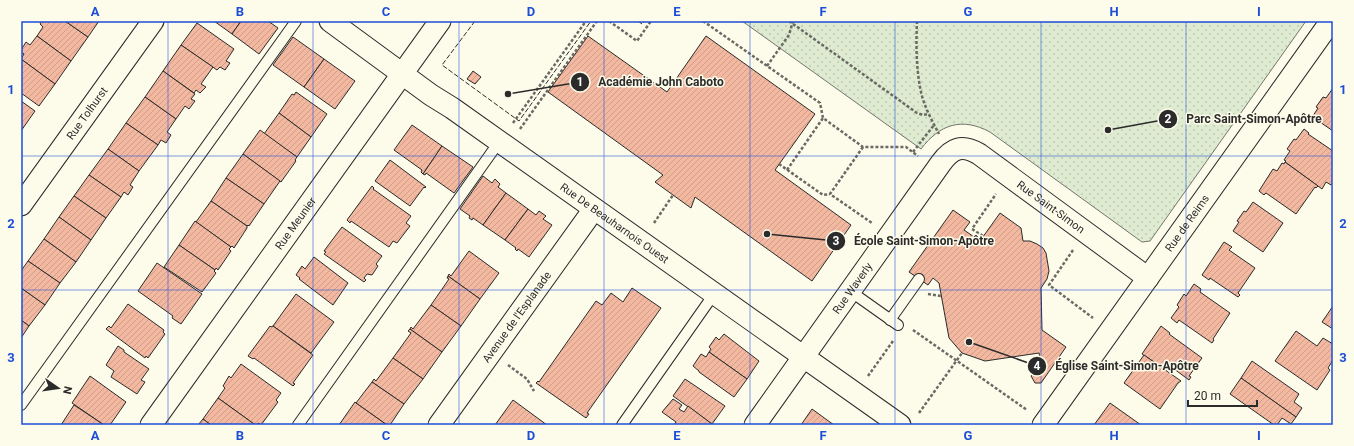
<svg xmlns="http://www.w3.org/2000/svg" width="1354" height="446" font-family="Roboto,sans-serif">
<style>
.park{fill:url(#park-dots);stroke:#74746e}
.building{fill:url(#building-hatch);stroke:#2b2b2b}
.lines{fill:none;stroke-linecap:round;stroke-linejoin:round}
.lane-casing{stroke:#2b2b2b;stroke-width:12}
.street-casing{stroke:#2b2b2b;stroke-width:23}
.path{stroke:#6a6964;stroke-width:2.5;stroke-dasharray:3 2;stroke-linecap:butt}
.lane{stroke:#fdfbea;stroke-width:10}
.street{stroke:#fdfbea;stroke-width:21}
.fence{stroke:#2b2b2b;stroke-width:1;stroke-dasharray:5 2;stroke-linecap:butt}
.grid{fill:none;stroke:#1d4ed8;stroke-width:1;stroke-opacity:0.55}
.labels{text-anchor:middle;dominant-baseline:central;stroke-width:3;stroke-linejoin:round;paint-order:stroke}
.street-label{font-size:11px;fill:#2b2b2b;stroke:#fdfbea}
.leader{fill:none;stroke:#2b2b2b;stroke-width:1.5}
.callout-dot{fill:#2b2b2b;stroke:#fdfbea;stroke-width:1.5}
.mark-label{font-size:12px;text-anchor:middle;font-weight:bold;fill:#fff}
.callout-label{font-size:12px;text-anchor:middle;font-weight:bold;fill:#2b2b2b;stroke:#fdfbea;stroke-width:3;stroke-linejoin:round;paint-order:stroke}
.neatline{fill:none;stroke:#1d4ed8;stroke-width:1.5}
.grid-label{font-size:13px;text-anchor:middle;font-weight:bold;fill:#1d4ed8}
</style>
<defs>
<pattern id="park-dots" width="8" height="8" patternUnits="userSpaceOnUse"><rect width="8" height="8" fill="#deebd1"/><path d="M2 2h.1M6 6h.1" fill="none" stroke="#bfcab4" stroke-width="1.8" stroke-linecap="round"/></pattern>
<pattern id="building-hatch" width="6" height="6" patternUnits="userSpaceOnUse"><rect width="6" height="6" fill="#f2b8a0"/><path d="M-1 1l2-2M0 6l6-6M5 7l2-2" fill="none" stroke="#d09e8a"/></pattern>
</defs>
<rect width="100%" height="100%" fill="#fdfbea"/>
<path class="park" d="M 742,21 L 1306,21 L 1150,241 L 1142,242 L 990,132 C 962,117 940,124 921,149 Z"/>
<g class="building">
<polygon points="42,21 65,21 88,37 71,61 37,36 43,27 40,24"/>
<polygon points="65,21 99,21 88,37"/>
<polygon points="214,21 241,21 232,34"/>
<polygon points="241,21 268,21 278,28 259,54 232,34"/>
<polygon points="197,23 234,49 226,61 230,63 225,70 220,67 217,70 181,45"/>
<polygon points="37,36 71,61 55,84 21,59 24,54 21,52 21,50 26,42 30,45"/>
<polygon points="588,36 667,92 706,36 815,114 775,170 851,225 812,281 695,197 691,208 655,182 663,175 548,92"/>
<polygon points="293,37 324,59 304,87 273,65"/>
<polygon points="181,45 213,67 201,84 206,87 200,93 196,90 194,93 163,71"/>
<polygon points="21,59 55,84 39,106 21,93"/>
<polygon points="324,59 355,81 335,109 304,87"/>
<polygon points="163,71 195,94 191,99 195,101 189,109 185,106 176,119 145,97"/>
<polygon points="473,71 481,77 475,84 467,79"/>
<polygon points="1333,88 1333,131 1317,120 1316,122 1311,119 1318,108 1316,107 1323,97 1326,98"/>
<polygon points="296,92 327,114 311,137 279,113 292,94 294,95"/>
<polygon points="145,97 176,119 167,132 171,135 166,143 161,140 158,145 126,123"/>
<polygon points="21,101 35,111 21,131"/>
<polygon points="279,113 311,137 297,157 264,134"/>
<polygon points="126,123 158,145 139,171 108,149"/>
<polygon points="412,125 442,146 423,174 421,172 422,170 394,150"/>
<polygon points="1304,129 1309,133 1308,134 1333,151 1333,182 1331,185 1326,182 1322,189 1285,162 1286,161 1284,160 1290,151 1287,149 1294,139 1296,140"/>
<polygon points="260,130 297,157 295,160 296,161 281,182 243,154"/>
<polygon points="442,146 473,167 454,193 426,173 425,175 423,174"/>
<polygon points="108,149 139,171 130,185 133,187 128,195 124,192 121,197 89,175"/>
<polygon points="243,154 280,181 264,204 226,178"/>
<polygon points="390,160 426,187 425,188 424,187 410,206 375,181"/>
<polygon points="1285,162 1318,186 1316,188 1315,187 1296,214 1266,193 1264,195 1259,191 1273,169 1277,171 1282,163 1284,164"/>
<polygon points="89,175 121,197 106,218 74,196"/>
<polygon points="483,176 492,183 495,179 500,184 498,187 506,193 483,225 473,218 472,220 469,218 470,216 460,209"/>
<polygon points="226,178 264,204 249,226 248,225 247,226 211,201"/>
<polygon points="372,186 374,188 373,189 411,216 406,223 410,226 397,243 393,241 389,247 351,221 350,223 347,220"/>
<polygon points="506,193 528,209 505,240 483,225"/>
<polygon points="74,196 106,218 91,240 59,217"/>
<polygon points="211,201 247,226 247,228 234,248 232,246 231,247 196,222"/>
<polygon points="1253,202 1283,223 1263,252 1233,231 1239,222 1237,221 1244,211 1246,212"/>
<polygon points="528,209 536,215 539,211 546,216 543,219 552,225 529,257 518,249 517,251 515,249 516,248 505,240"/>
<polygon points="953,210 970,222 964,230 980,241 1000,213 1021,228 1023,241 1030,241 1037,244 1043,248 1046,253 1049,271 1047,279 1041,288 1042,330 1066,347 1041,383 1035,383 1031,376 1041,363 1039,353 985,361 962,353 949,338 939,283 933,278 928,285 909,272"/>
<polygon points="59,217 91,240 76,262 44,239"/>
<polygon points="195,221 231,247 229,249 231,251 218,270 216,268 215,270 179,245"/>
<polygon points="342,227 382,256 376,264 378,266 372,275 367,274 364,278 366,280 364,282 324,254 326,252 324,251"/>
<polygon points="44,239 76,262 60,283 28,261"/>
<polygon points="1224,242 1232,247 1229,250 1255,268 1238,293 1240,295 1238,297 1210,278 1209,280 1202,275"/>
<polygon points="179,245 215,270 214,271 216,273 202,292 164,267"/>
<polygon points="469,251 499,273 480,299 448,276 449,274 451,276"/>
<polygon points="314,257 348,283 333,305 299,279 300,278 296,275 302,266 305,269"/>
<polygon points="28,261 60,283 45,305 21,288 21,271"/>
<polygon points="157,263 202,294 181,324 172,318 173,316 138,291"/>
<polygon points="448,276 480,299 461,326 431,305 449,279 447,278"/>
<polygon points="1194,284 1201,289 1200,292 1230,313 1213,339 1214,340 1212,343 1179,320 1177,323 1171,318 1179,307 1177,305 1184,294 1186,296"/>
<polygon points="21,288 45,305 29,326 21,320"/>
<polygon points="632,288 661,308 587,413 589,414 586,418 536,383 538,381 539,382 596,301 602,305 611,293 623,302"/>
<polygon points="296,294 334,322 311,353 273,326"/>
<polygon points="128,304 164,330 163,332 165,334 148,358 146,356 145,358 106,329 109,326 111,328"/>
<polygon points="431,305 461,326 442,352 410,329 411,327 413,329"/>
<polygon points="1333,306 1333,329 1322,322"/>
<polygon points="21,320 29,326 21,338"/>
<polygon points="270,326 271,327 273,326 313,355 293,383 295,384 293,386 254,358 253,359 248,356"/>
<polygon points="1161,326 1170,333 1169,334 1202,358 1189,376 1191,377 1189,380 1166,363 1163,368 1142,354"/>
<polygon points="410,329 442,352 423,379 393,358 411,333 408,331"/>
<polygon points="1296,331 1317,346 1323,338 1333,344 1333,360 1328,368 1330,370 1317,390 1275,361"/>
<polygon points="724,334 759,361 747,379 709,352 711,349 709,347 716,337 719,340"/>
<polygon points="118,346 124,350 124,352 149,369 141,380 145,382 137,394 111,377 114,371 106,365"/>
<polygon points="709,352 747,379 734,397 699,372 699,371 693,366 701,354 706,357"/>
<polygon points="1144,355 1181,381 1178,383 1160,409 1124,383"/>
<polygon points="393,358 423,379 404,404 372,382 374,379 376,381"/>
<polygon points="1252,361 1299,394 1294,402 1302,408 1296,417 1241,378"/>
<polygon points="241,364 281,393 276,400 278,402 261,425 258,423 257,425 254,424 218,398 225,388 223,386 229,376 231,378"/>
<polygon points="90,376 126,402 110,425 104,425 72,403"/>
<polygon points="1241,378 1296,417 1291,424 1282,418 1277,425 1274,425 1230,394"/>
<polygon points="685,379 725,406 712,424 673,396"/>
<polygon points="372,382 404,404 390,425 387,425 356,403"/>
<polygon points="218,398 254,424 253,425 211,425 203,419"/>
<polygon points="673,399 682,405 679,409 684,412 688,406 712,424 712,425 674,425 676,422 662,412"/>
<polygon points="513,400 547,425 495,425"/>
<polygon points="355,402 356,403 387,425 339,425"/>
<polygon points="1110,403 1141,425 1094,425"/>
<polygon points="74,405 104,425 61,425"/>
<polygon points="812,409 834,425 801,425"/>
<polygon points="203,419 211,425 198,425"/>
</g>
<g class="lines">
<g class="lane-casing">
<g id="lane">
<polyline points="850,291 898,325"/>
<polyline points="890,320 919,279"/>
<polyline points="21,405 296,21"/>
<polyline points="298,425 499,142"/>
<polyline points="622,425 714,294"/>
</g>
</g>
<g class="street-casing">
<g id="street">
<path id="s1" d="M 330,21 L 431,95 L 452,108 L 900,425"/>
<path id="s2" d="M 21,205 L 153,21"/>
<path id="s3" d="M 151,425 L 440,21"/>
<path id="s4" d="M 439,425 L 594,209"/>
<path id="s5" d="M 755,425 L 941,163 C 952,148 962,144 979,154 L 1148,278"/>
<path id="s6" d="M 1043,425 L 1331,21"/>
</g>
</g>
<g class="path">
<polyline points="609,21 637,41 651,21"/>
<polyline points="703,21 820,103 823,118 863,147 906,147 918,156"/>
<polyline points="789,21 917,113 923,115 929,114"/>
<path d="M 917,21 C 916,44 916,69 921,92 C 924,106 932,121 939,134"/>
<polyline points="767,66 789,35 793,21"/>
<polyline points="513,123 586,21"/>
<polyline points="520,129 597,21"/>
<polyline points="863,147 830,194 872,223"/>
<polyline points="913,152 934,125"/>
<polyline points="779,164 823,195 830,194"/>
<polyline points="787,170 823,118"/>
<polyline points="654,223 673,195"/>
<polyline points="983,236 972,229 996,194"/>
<polyline points="1073,250 1049,285 1093,318"/>
<polyline points="928,294 941,296"/>
<polyline points="913,330 1027,410"/>
<polyline points="508,365 527,379 534,391"/>
<polyline points="868,376 893,341"/>
<polyline points="919,413 962,353"/>
</g>
<use href="#lane" class="lane"/>
<use href="#street" class="street"/>
<g class="fence">
<polyline points="475,21 442,65 519,121 591,21"/>
<polyline points="638,21 642,24 645,21"/>
</g>
</g>
<path class="grid" d="M 168,21 L 168,425M 313,21 L 313,425M 459,21 L 459,425M 604,21 L 604,425M 750,21 L 750,425M 895,21 L 895,425M 1041,21 L 1041,425M 1186,21 L 1186,425M 21,156 L 1333,156M 21,290 L 1333,290"/>
<g class="labels">
<g class="street-label">
<text stroke="none"><textPath href="#s2" startOffset="113">Rue Tolhurst</textPath></text>
<text stroke="none"><textPath href="#s5" startOffset="455">Rue Saint-Simon</textPath></text>
<text stroke="none"><textPath href="#s3" startOffset="248">Rue Meunier</textPath></text>
<text stroke="none"><textPath href="#s1" startOffset="349">Rue De Beauharnois Ouest</textPath></text>
<text stroke="none"><textPath href="#s6" startOffset="248">Rue de Reims</textPath></text>
<text stroke="none"><textPath href="#s5" startOffset="168">Rue Waverly</textPath></text>
<text stroke="none"><textPath href="#s4" startOffset="133">Avenue de l'Esplanade</textPath></text>
</g>
</g>
<path class="leader" d="M508 94L580 82M1108 130L1168 119M767 234L836 241M969 342L1037 366"/>
<g class="callout-dot">
<circle cx="508" cy="94" r="4"/>
<circle cx="1108" cy="130" r="4"/>
<circle cx="767" cy="234" r="4"/>
<circle cx="969" cy="342" r="4"/>
<circle cx="580" cy="82" r="10"/>
<circle cx="1168" cy="119" r="10"/>
<circle cx="836" cy="241" r="10"/>
<circle cx="1037" cy="366" r="10"/>
</g>
<g class="mark-label">
<text x="580" y="86">1</text>
<text x="1168" y="123">2</text>
<text x="836" y="245">3</text>
<text x="1037" y="370">4</text>
</g>
<g class="callout-label">
<text x="661" y="86">Académie John Caboto</text>
<text x="1254" y="123">Parc Saint-Simon-Apôtre</text>
<text x="924" y="245">École Saint-Simon-Apôtre</text>
<text x="1127" y="370">Église Saint-Simon-Apôtre</text>
</g>
<rect width="1354" height="446" fill="none" stroke="#fdfbea" stroke-width="44"/>
<g transform="translate(58 388) rotate(103)" stroke="#fdfbea" stroke-width="3" paint-order="stroke">
<path d="M0-3L7 15L0 10L-7 15Z" fill="#2b2b2b"/>
<text y="-6" font-size="11" font-weight="bold" text-anchor="middle" fill="#2b2b2b">N</text>
</g>
<path d="M1188 400v6h69v-6" fill="none" stroke="#2b2b2b" stroke-width="2"/>
<text x="1194" y="400" font-size="12" fill="#2b2b2b" stroke="#fdfbea" stroke-width="3" paint-order="stroke">20 m</text>
<rect x="22" y="22" width="1310" height="402" class="neatline"/>
<g class="grid-label">
<text x="95" y="16">A</text>
<text x="240" y="16">B</text>
<text x="386" y="16">C</text>
<text x="531" y="16">D</text>
<text x="677" y="16">E</text>
<text x="823" y="16">F</text>
<text x="968" y="16">G</text>
<text x="1114" y="16">H</text>
<text x="1259" y="16">I</text>
<text x="11" y="94">1</text>
<text x="1343" y="94">1</text>
<text x="11" y="228">2</text>
<text x="1343" y="228">2</text>
<text x="11" y="362">3</text>
<text x="1343" y="362">3</text>
<text x="95" y="440">A</text>
<text x="240" y="440">B</text>
<text x="386" y="440">C</text>
<text x="531" y="440">D</text>
<text x="677" y="440">E</text>
<text x="823" y="440">F</text>
<text x="968" y="440">G</text>
<text x="1114" y="440">H</text>
<text x="1259" y="440">I</text>
</g>
</svg>
